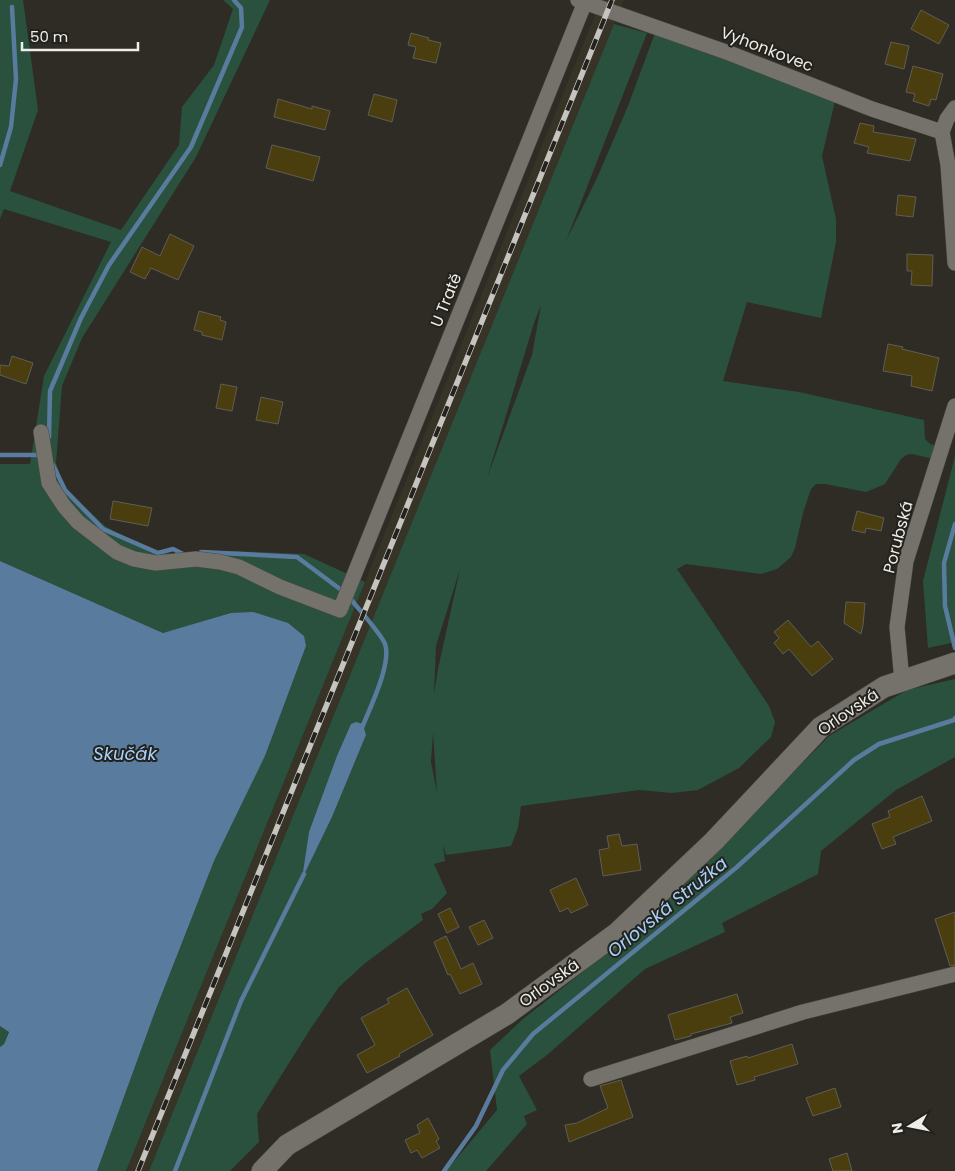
<svg xmlns="http://www.w3.org/2000/svg" width="955" height="1171" font-family="Poppins,sans-serif">
<style>
.built{fill:#373326}
.green{fill:#2a513e;fill-rule:evenodd}
.water{fill:#597c9e}
.lines{fill:none;stroke-linecap:round;stroke-linejoin:round}
.stream{stroke:#597c9e;stroke-width:4.5}
.building{fill:#4b3e0e;stroke:#5f5d56}
.street-casing{stroke:#4a4843;stroke-width:16}
.secondary-casing{stroke:#4a4843;stroke-width:22}
.street{stroke:#75726b;stroke-width:15}
.secondary{stroke:#75726b;stroke-width:21}
.rail-casing{stroke:#c6c4bf;stroke-width:5.5}
.rail{stroke:#24221c;stroke-width:4;stroke-dasharray:11;stroke-linecap:butt}
.labels{text-anchor:middle;dominant-baseline:central;stroke-width:4;stroke-linejoin:round;paint-order:stroke}
.street-label{font-size:16px;fill:#efede9;stroke:#24221c}
.water-label{font-size:18px;font-style:italic;fill:#a5d2fd;stroke:#24221c}
</style>
<rect width="100%" height="100%" fill="#2e2c25"/>
<polygon class="built" points="601,0 624,0 149,1171 126,1171"/>
<g class="green">
<polygon points="0,0 23,0 38,110 10,191 121,230 179,145 182,107 214,65 233,9 223,0 270,0 196,157 82,338 62,386 56,463 65,489 105,526 130,540 159,554 236,551 304,554 365,582 126,1171 97,1171 156,1009 214,861 265,756 306,646 182,628 163,633 0,561 0,464 30,464 44,376 111,242 4,209 0,219"/>
<path d="M 614,24 L 647,33 L 566,241 L 597,178 L 628,106 L 655,33 L 835,101 L 822,156 L 836,219 L 836,242 L 821,318 L 747,302 L 723,381 L 799,392 L 924,420 L 925,439 L 930,444 L 937,446 L 934,459 L 912,454 L 906,455 L 901,459 L 885,484 L 866,492 L 825,484 L 816,484 L 811,489 L 803,513 L 795,548 L 791,557 L 777,569 L 761,574 L 686,564 L 677,569 L 769,706 L 775,722 L 771,737 L 739,768 L 698,790 L 672,793 L 639,790 L 521,806 L 518,828 L 511,846 L 446,855 L 443,845 L 445,861 L 434,864 L 447,893 L 432,909 L 421,914 L 423,920 L 364,964 L 339,987 L 311,1028 L 257,1114 L 259,1142 L 230,1171 L 149,1171 ZM 541,305 L 532,355 L 487,478 L 534,323 ZM 460,569 L 438,669 L 434,694 L 436,646 ZM 363,724 L 366,735 L 332,817 L 303,877 L 309,832 ZM 433,733 L 437,792 L 431,762 Z"/>
<polygon points="955,456 955,642 928,648 923,581"/>
<polygon points="955,679 955,757 896,790 821,851 818,874 722,923 725,932 645,969 547,1055 519,1076 537,1110 524,1116 527,1124 486,1171 446,1171 497,1110 490,1050 523,1019 645,923 829,736 907,690"/>
<polygon points="0,1026 9,1031 4,1044 0,1047"/>
</g>
<g class="water">
<polygon points="0,561 163,633 231,613 253,612 288,623 304,636 306,646 265,756 214,861 156,1009 97,1171 0,1171 0,1047 4,1044 9,1032 0,1026"/>
<polygon points="356,722 363,724 366,735 332,817 302,879 309,832 337,756 351,724"/>
</g>
<g class="lines">
<g class="stream">
<polyline points="0,165 11,127 16,79 12,7"/>
<polyline points="49,437 50,391 81,318 109,265 191,147 242,27 241,8 234,0"/>
<polyline points="0,455 41,455"/>
<polyline points="53,465 65,490 103,529 158,553 173,549 183,554"/>
<polyline points="955,524 944,563 945,606 955,648"/>
<polyline points="201,552 297,557 344,592"/>
<path d="M 349,597 C 356,606 382,635 385,644 C 392,664 369,710 361,730"/>
<polyline points="175,1171 241,1001 304,874"/>
<polyline points="444,1171 476,1126 503,1070 533,1034 737,867 854,760 879,744 954,720 955,718"/>
</g>
</g>
<g class="building">
<polygon points="921,10 949,25 939,44 911,29"/>
<polygon points="411,33 429,38 428,40 441,43 436,63 413,58 416,47 408,45"/>
<polygon points="891,42 909,46 904,69 885,64"/>
<polygon points="913,66 943,74 936,100 931,99 929,106 913,101 915,94 906,92"/>
<polygon points="374,94 397,100 392,122 368,115"/>
<polygon points="278,99 312,109 312,106 330,111 325,130 274,117"/>
<polygon points="860,123 874,126 873,132 916,139 910,161 867,153 869,147 854,143"/>
<polygon points="272,145 320,157 313,181 266,168"/>
<polygon points="898,195 916,197 913,217 896,215"/>
<polygon points="170,234 194,246 178,280 151,268 145,279 130,272 142,247 160,256"/>
<polygon points="907,254 933,255 932,286 911,285 912,271 907,271"/>
<polygon points="199,311 221,317 220,320 226,322 222,340 202,335 202,332 194,330"/>
<polygon points="888,344 903,347 902,349 939,358 932,391 911,386 912,376 883,371"/>
<polygon points="12,356 33,363 26,384 0,375 0,365 9,366"/>
<polygon points="221,384 237,387 232,411 216,408"/>
<polygon points="261,397 283,402 278,424 256,420"/>
<polygon points="113,501 152,508 148,526 110,519"/>
<polygon points="857,511 884,518 881,531 866,528 865,533 852,530"/>
<polygon points="846,602 865,603 863,625 861,634 844,623"/>
<polygon points="788,620 811,647 818,641 833,659 812,676 789,649 783,654 774,643 779,638 774,632"/>
<polygon points="922,796 932,821 893,837 896,844 882,849 872,824 890,817 888,811"/>
<polygon points="619,834 622,846 637,844 641,870 603,876 599,850 609,848 607,836"/>
<polygon points="576,878 588,905 571,913 568,908 560,912 550,890"/>
<polygon points="450,908 459,927 447,933 438,914"/>
<polygon points="955,912 955,965 950,966 935,919"/>
<polygon points="484,920 493,938 478,945 469,927"/>
<polygon points="446,936 461,969 473,963 482,984 460,994 450,974 448,975 434,942"/>
<polygon points="407,988 433,1035 399,1054 400,1056 367,1073 357,1055 375,1045 361,1018 389,1003 387,999"/>
<polygon points="737,994 743,1013 730,1017 732,1023 691,1034 691,1036 675,1040 668,1015"/>
<polygon points="792,1044 798,1064 754,1077 755,1080 737,1085 730,1061 747,1056 748,1058"/>
<polygon points="621,1080 633,1117 569,1142 565,1125 577,1123 608,1108 600,1086"/>
<polygon points="835,1088 841,1107 813,1116 806,1098"/>
<polygon points="428,1118 439,1139 436,1141 440,1148 422,1158 417,1150 411,1153 405,1140 420,1133 417,1125"/>
<polygon points="847,1153 852,1171 833,1171 829,1159"/>
</g>
<g class="lines">
<g class="street-casing">
<g id="street">
<polyline points="578,0 729,53 872,109 942,132"/>
<polyline points="955,108 947,119 942,132 948,165 955,263"/>
<polyline points="41,432 49,483 64,506 78,522 117,552 134,559 156,563 196,559 220,562 239,567 280,587 340,610 585,2"/>
<polyline points="902,681 897,627 906,561 955,406"/>
<polyline points="591,1079 803,1012 955,974"/>
</g>
</g>
<g class="secondary-casing">
<polyline id="secondary" points="262,1171 287,1145 507,1014 617,933 714,841 821,727 884,687 955,663"/>
</g>
<use href="#street" class="street"/>
<use href="#secondary" class="secondary"/>
<g class="rail-casing">
<polyline id="rail" points="138,1171 612,0"/>
</g>
<use href="#rail" class="rail"/>
</g>
<g class="labels">
<g class="street-label">
<text transform="translate(767 49) rotate(21)">Vyhonkovec</text>
<text transform="translate(446 300) rotate(-68)">U Tratě</text>
<text transform="translate(898 537) rotate(-75)">Porubská</text>
<text transform="translate(848 712) rotate(-34)">Orlovská</text>
<text transform="translate(549 983) rotate(-36)">Orlovská</text>
</g>
<g class="water-label">
<text x="125" y="753">Skučák</text>
<text transform="translate(667 907) rotate(-39)">Orlovská Stružka</text>
</g>
</g>
<g transform="translate(910 1126) rotate(260)" stroke="#24221c" stroke-width="4" paint-order="stroke">
<path d="M0-4L9 19L0 12L-9 19Z" fill="#efede9"/>
<text y="-8" font-size="14" font-weight="bold" text-anchor="middle" fill="#efede9">N</text>
</g>
<path d="M22 42v8h116v-8" fill="none" stroke="#efede9" stroke-width="2.5"/>
<text x="30" y="42" font-size="15" fill="#efede9" stroke="#24221c" stroke-width="4" paint-order="stroke">50 m</text>
</svg>
